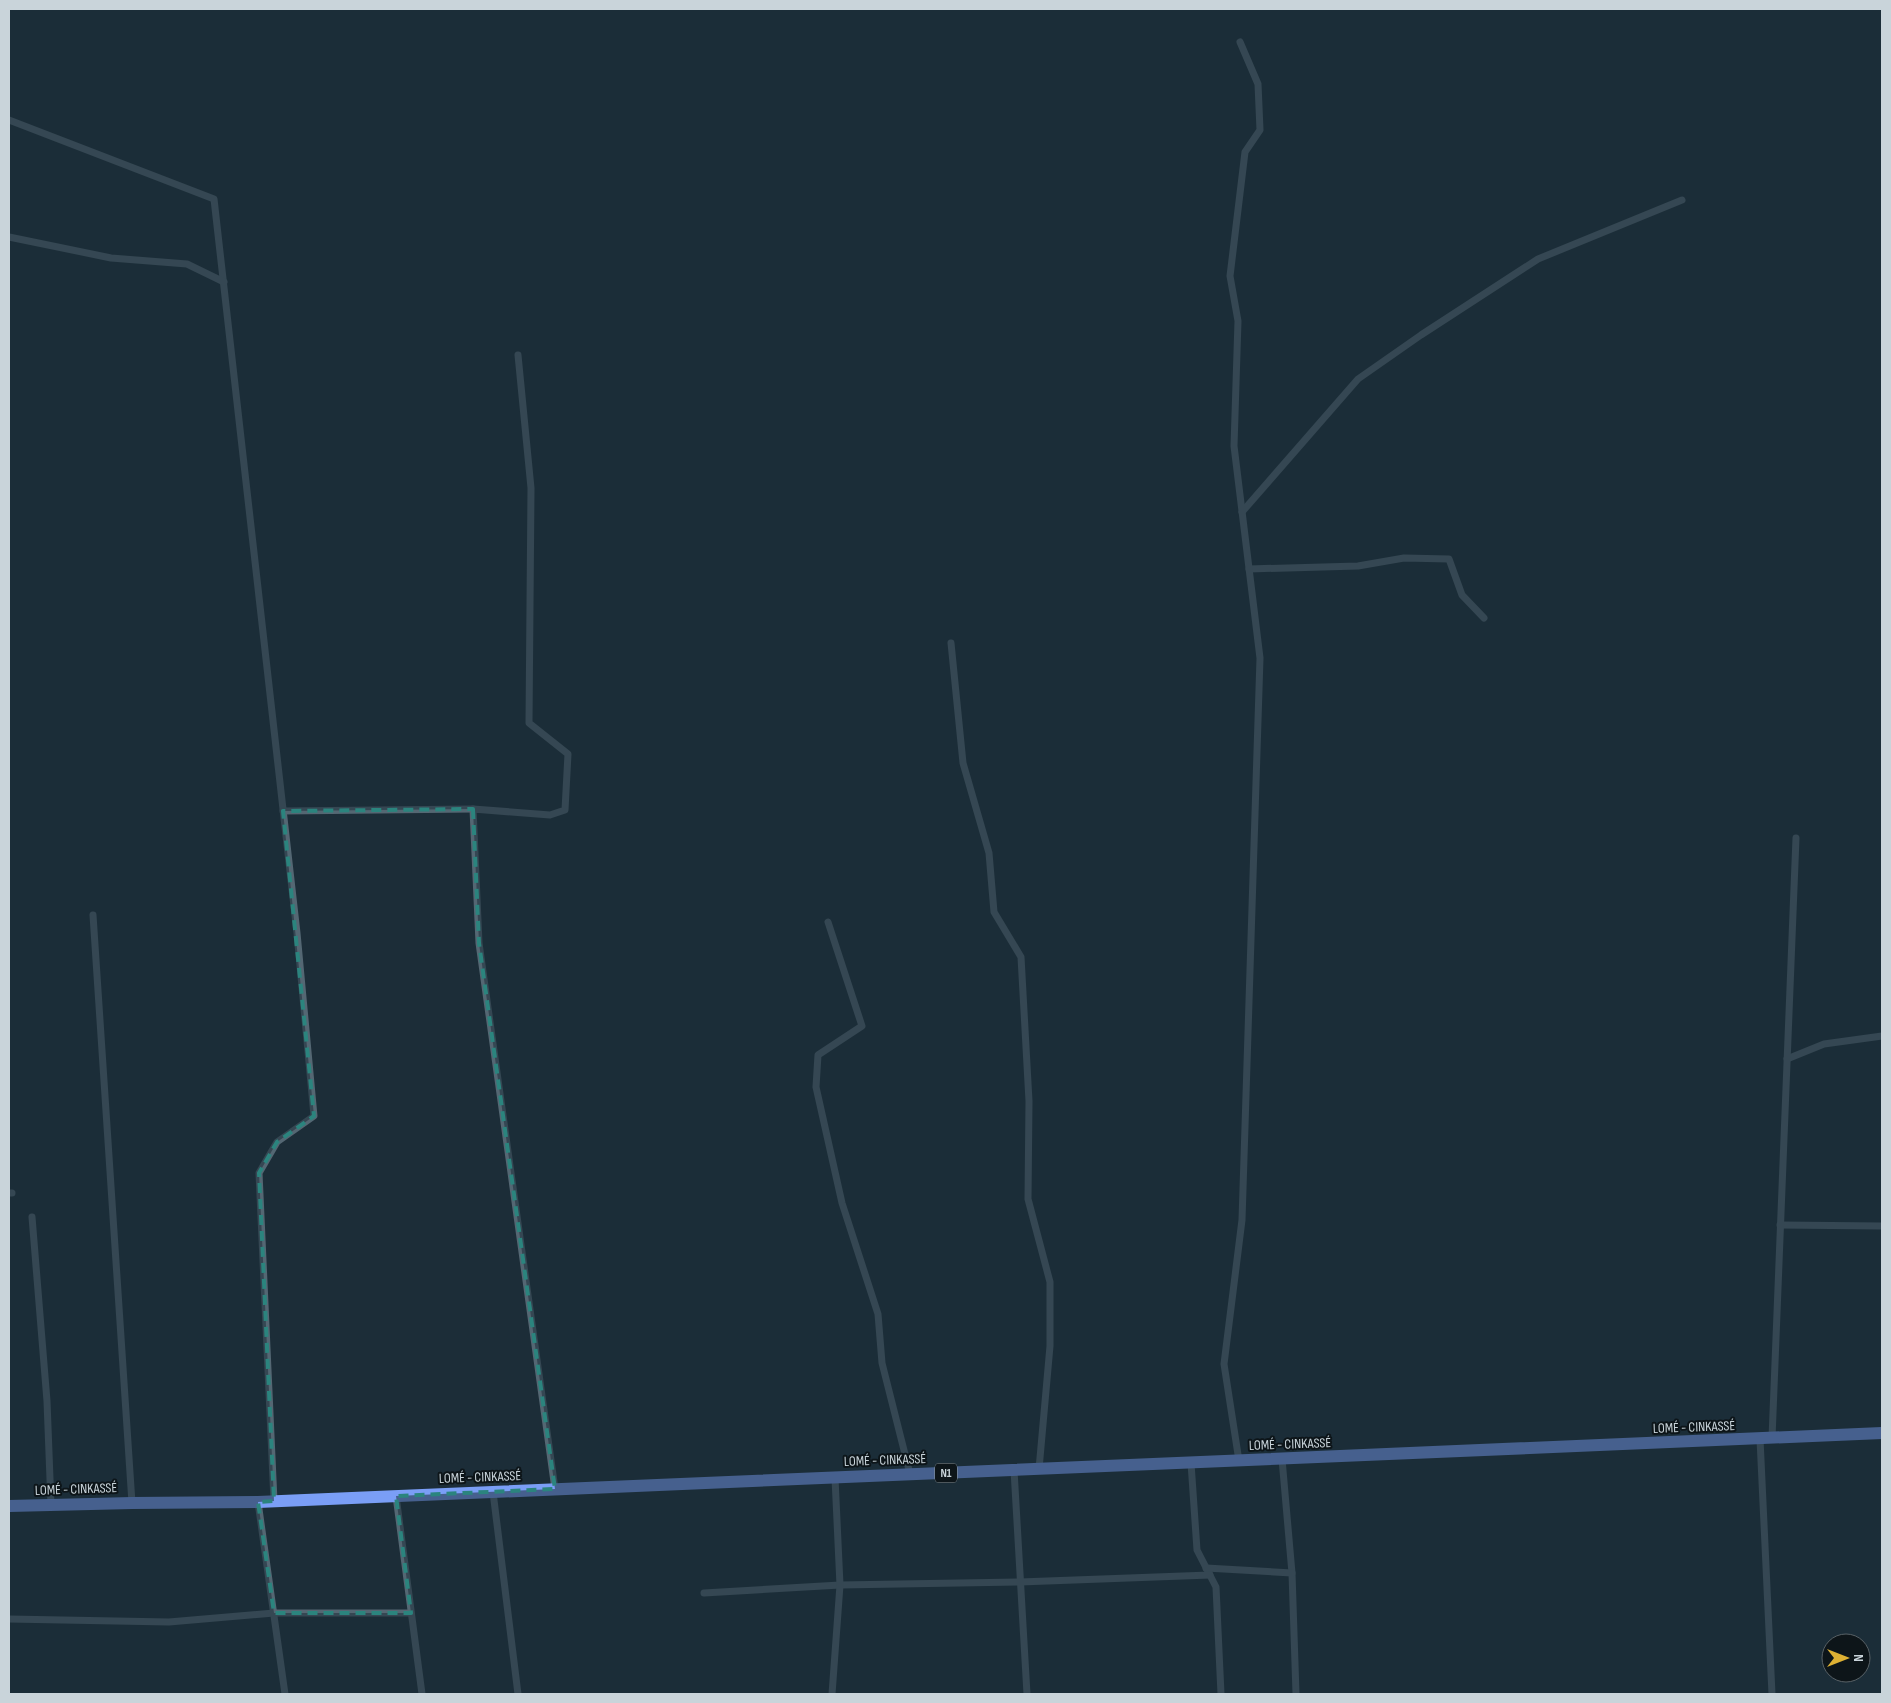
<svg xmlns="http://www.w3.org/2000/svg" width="1891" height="1703" font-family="'Sofia Sans Condensed',sans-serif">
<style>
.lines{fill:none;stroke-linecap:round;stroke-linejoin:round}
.street{stroke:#546773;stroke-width:7}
.highway{stroke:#7a9ef6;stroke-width:12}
.marked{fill:none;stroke:#2b847e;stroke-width:4;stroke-dasharray:10 6;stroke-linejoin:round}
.labels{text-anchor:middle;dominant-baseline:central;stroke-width:4;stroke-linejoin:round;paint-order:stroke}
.shield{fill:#0d1519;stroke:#919ba0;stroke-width:1}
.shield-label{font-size:12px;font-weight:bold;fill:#c9d4da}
.street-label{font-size:14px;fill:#c9d4da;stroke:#0d1519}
</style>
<rect width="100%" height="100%" fill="#1c2d38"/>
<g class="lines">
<g class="street">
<polyline points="9,120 214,199 297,933 314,1116 277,1142 259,1173 274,1501"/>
<polyline points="9,237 111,258 187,264 224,282"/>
<polyline points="518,355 531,488 529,723 568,754 565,810 550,815 473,809 479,943 555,1489"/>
<polyline points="1242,512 1358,379 1421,335 1538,259 1682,200"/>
<polyline points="1249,569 1358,566 1404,558 1449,559 1462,595 1484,618"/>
<polyline points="951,643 963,763 989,853 994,912 1021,957 1029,1101 1028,1199 1050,1282 1050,1346 1039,1469"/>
<polyline points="283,811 473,809"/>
<polyline points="93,915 132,1503"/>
<polyline points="828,922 862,1026 818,1055 816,1087 842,1203 878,1314 882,1363 910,1474"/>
<polyline points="1787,1059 1824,1044 1882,1036"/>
<polyline points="9,1193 12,1193"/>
<polyline points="32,1217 47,1401 51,1505"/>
<polyline points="1780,1225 1882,1226"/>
<polyline points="1772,1438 1796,838"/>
<polyline points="1760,1439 1772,1694"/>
<polyline points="1282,1459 1292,1573 1296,1694"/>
<polyline points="1239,1461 1224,1364 1242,1220 1260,658 1234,446 1238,321 1230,276 1245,152 1260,130 1258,84 1240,42"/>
<polyline points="1191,1463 1197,1550 1216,1587 1221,1694"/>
<polyline points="1014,1470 1027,1694"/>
<polyline points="493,1492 518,1694"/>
<polyline points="396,1496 422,1694"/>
<polyline points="258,1502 285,1694"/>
<polyline points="1206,1568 1292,1573"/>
<polyline points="704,1593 840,1585 1020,1582 1210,1575"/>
<polyline points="9,1619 169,1622 274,1613 411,1613"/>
<polyline points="832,1694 840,1585 835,1478"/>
</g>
<polyline class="highway" points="9,1506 132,1503 258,1502 1882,1433"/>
</g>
<path d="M0 0H1891V1703H0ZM 473,809 L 479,943 L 555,1489 L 396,1496 L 411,1613 L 274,1613 L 258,1502 L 274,1501 L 259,1173 L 277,1142 L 314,1116 L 283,811 Z" fill="#1c2d38" fill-opacity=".55" fill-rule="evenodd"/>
<path class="marked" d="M 473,809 L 479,943 L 555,1489 L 396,1496 L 411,1613 L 274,1613 L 258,1502 L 274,1501 L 259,1173 L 277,1142 L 314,1116 L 283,811 Z"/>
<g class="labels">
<rect class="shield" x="935" y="1463.5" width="22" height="19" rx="4"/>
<g class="shield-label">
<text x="946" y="1473">N1</text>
</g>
<g class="street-label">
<text transform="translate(1694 1427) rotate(-2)">LOMÉ - CINKASSÉ</text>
<text transform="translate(1290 1444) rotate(-2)">LOMÉ - CINKASSÉ</text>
<text transform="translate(885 1460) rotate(-2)">LOMÉ - CINKASSÉ</text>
<text transform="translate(480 1477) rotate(-2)">LOMÉ - CINKASSÉ</text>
<text transform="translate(76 1489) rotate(-2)">LOMÉ - CINKASSÉ</text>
</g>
</g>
<rect width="1891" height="1703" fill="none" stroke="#c9d4da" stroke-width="20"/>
<g transform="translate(1846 1658) rotate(90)"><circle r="24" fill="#0d1519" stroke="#586166"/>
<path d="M0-4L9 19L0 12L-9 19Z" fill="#deb133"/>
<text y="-8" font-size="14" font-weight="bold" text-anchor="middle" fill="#c9d4da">N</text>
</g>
</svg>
